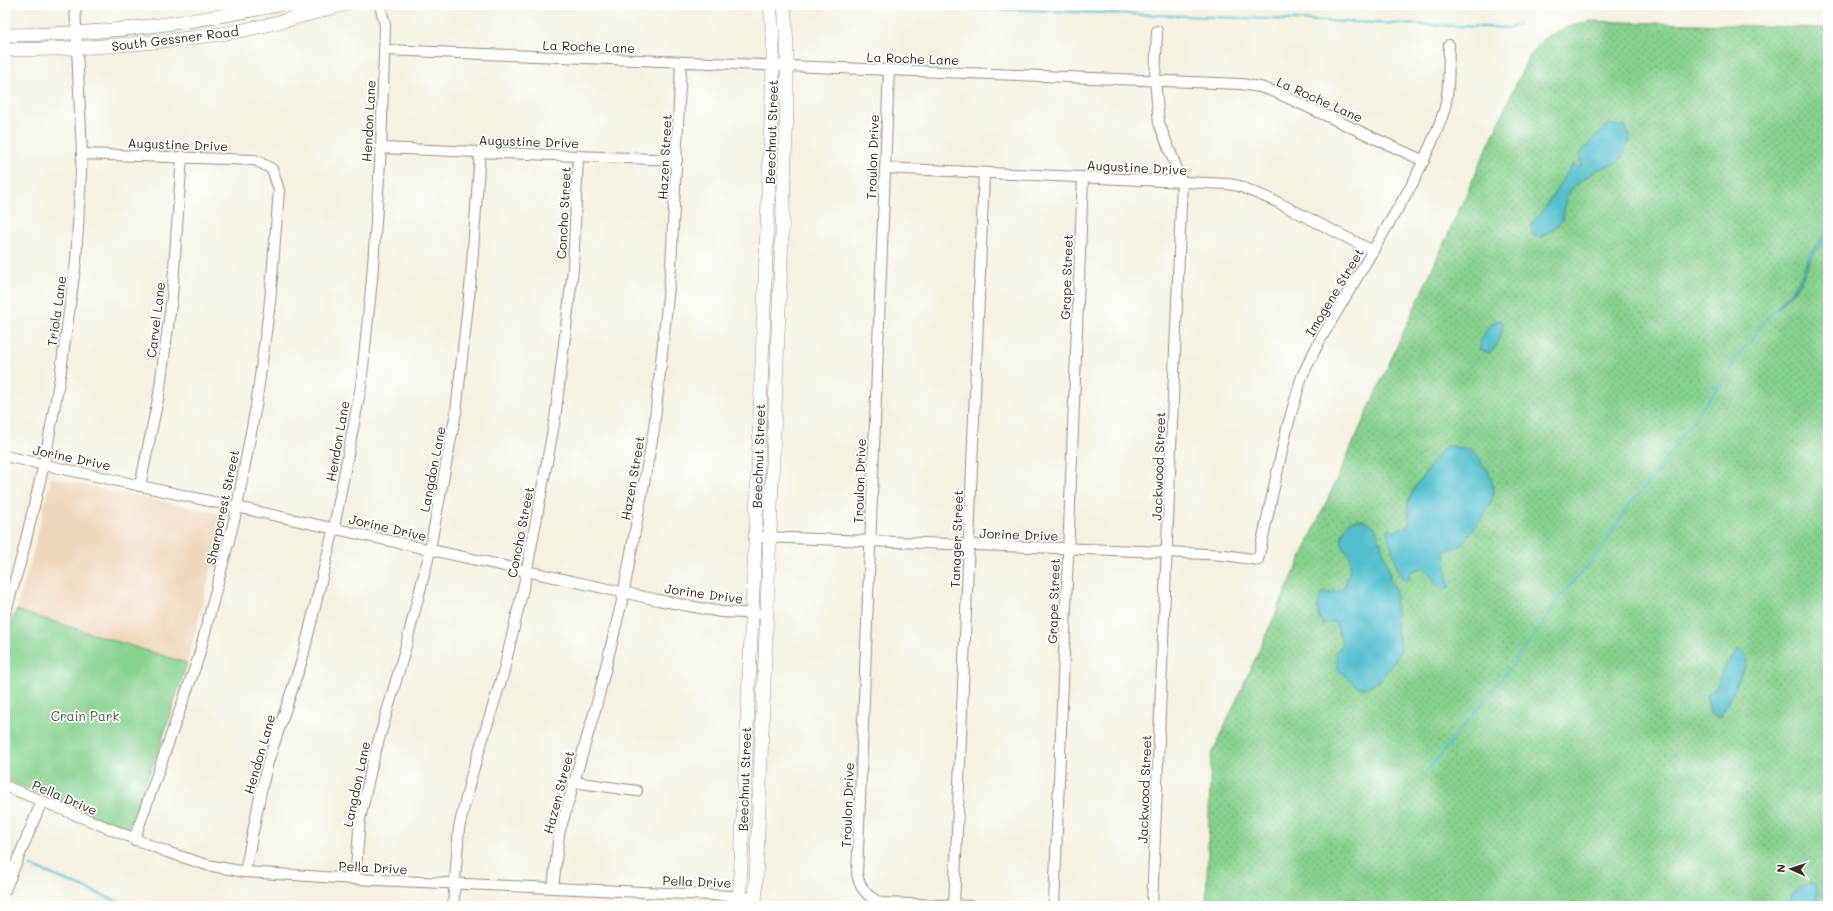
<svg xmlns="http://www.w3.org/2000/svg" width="1833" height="911" font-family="Mali,sans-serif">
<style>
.built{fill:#eed7bb}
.grass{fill:url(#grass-dots);stroke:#607e56}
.green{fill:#85d18e;stroke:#607e56}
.water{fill:#53bfcf;stroke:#477476}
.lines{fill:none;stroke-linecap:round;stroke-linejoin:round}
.stream{stroke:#53bfcf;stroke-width:2}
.minor-casing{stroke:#988e80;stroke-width:12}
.major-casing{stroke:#988e80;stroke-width:14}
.minor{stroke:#fff;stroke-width:10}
.major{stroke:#fff;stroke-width:13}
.labels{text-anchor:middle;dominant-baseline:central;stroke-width:3.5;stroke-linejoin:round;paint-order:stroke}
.street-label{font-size:13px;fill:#3b2a1e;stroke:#fff}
.park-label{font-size:13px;fill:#515c40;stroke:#fff}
</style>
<defs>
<pattern id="grass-dots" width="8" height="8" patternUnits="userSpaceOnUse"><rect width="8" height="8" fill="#85d18e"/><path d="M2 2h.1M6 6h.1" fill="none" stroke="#6eaa73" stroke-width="1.8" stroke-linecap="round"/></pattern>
</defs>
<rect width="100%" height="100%" fill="#fff"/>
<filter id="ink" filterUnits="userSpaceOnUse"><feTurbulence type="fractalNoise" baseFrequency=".025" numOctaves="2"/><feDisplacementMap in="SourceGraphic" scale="8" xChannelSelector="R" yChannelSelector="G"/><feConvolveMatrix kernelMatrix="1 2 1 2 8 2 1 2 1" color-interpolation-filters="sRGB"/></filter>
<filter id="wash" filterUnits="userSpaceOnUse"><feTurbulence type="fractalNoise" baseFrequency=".012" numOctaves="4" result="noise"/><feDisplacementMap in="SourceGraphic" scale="16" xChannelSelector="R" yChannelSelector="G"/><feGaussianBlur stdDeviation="0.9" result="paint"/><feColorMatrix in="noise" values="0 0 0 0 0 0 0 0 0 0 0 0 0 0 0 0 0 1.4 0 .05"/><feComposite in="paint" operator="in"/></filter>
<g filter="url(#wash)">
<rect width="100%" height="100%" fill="#f4f1e1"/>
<polygon class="built" points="51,478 225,515 187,663 16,610 32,557"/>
<polygon class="grass" points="1590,21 1828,28 1828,906 1206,906 1211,756 1528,58 1543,39 1565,28"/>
<polygon class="green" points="16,610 187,663 160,746 127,830 5,779 5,641"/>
<g class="water">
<polygon points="1609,124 1625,126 1631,138 1623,156 1617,162 1597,170 1573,187 1566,197 1563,219 1553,230 1540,237 1534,236 1531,231 1533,221 1544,209 1572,165 1575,164 1578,167 1582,165 1579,156 1592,140"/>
<polygon points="1828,230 1828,235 1811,259 1800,284 1777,310 1776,308 1794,288 1801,277 1808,257"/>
<path d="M 1500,320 L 1503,322 C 1503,334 1498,347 1489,353 L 1480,350 C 1479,339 1489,322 1500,320 Z"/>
<path d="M 1447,446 L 1470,449 L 1479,457 L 1483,466 L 1487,468 C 1500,497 1491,506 1473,529 C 1469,533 1466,540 1462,544 C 1457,548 1451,548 1445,551 L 1446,569 L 1449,587 L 1443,590 C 1435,585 1431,573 1423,567 L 1410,572 L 1409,576 L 1411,579 L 1403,579 L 1399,573 L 1387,531 L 1388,529 L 1395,532 L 1401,527 L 1408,527 C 1412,518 1406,512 1408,503 C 1410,491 1434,461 1442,450 Z"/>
<path d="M 1357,520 L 1364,520 L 1375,527 L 1389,569 L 1390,581 L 1395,587 L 1397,632 L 1401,647 L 1400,652 L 1394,662 L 1377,682 L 1366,688 L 1357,687 L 1338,669 L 1336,652 L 1342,645 C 1339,636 1339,628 1334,621 L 1323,625 C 1316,613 1316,605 1323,593 C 1341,592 1345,590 1349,572 C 1350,567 1350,560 1349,556 C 1348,551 1342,547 1342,542 C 1341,534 1346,527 1350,521 Z"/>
<path d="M 1738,651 L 1743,652 L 1748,657 C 1746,666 1741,672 1738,681 C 1732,694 1727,706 1719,718 L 1711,715 L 1706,696 C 1717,690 1718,683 1722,672 C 1725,665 1732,657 1738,651 Z"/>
<path d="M 1809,884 L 1815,885 L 1818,890 L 1818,906 L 1792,906 C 1788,893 1798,887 1809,884 Z"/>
</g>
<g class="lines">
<g class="stream">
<polyline points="885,5 1511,28 1518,24"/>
<polyline points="1425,774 1496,686 1543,624 1554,604 1602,549 1624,512 1657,472 1697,414 1722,383 1737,357 1766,320 1778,307"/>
<polyline points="5,855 6,855"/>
<polyline points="31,866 129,906"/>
</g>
</g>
</g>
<g filter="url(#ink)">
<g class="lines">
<g class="minor-casing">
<g id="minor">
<polyline points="385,50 1241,84 1260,87 1275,92 1424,161"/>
<path d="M 889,70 L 857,874 C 860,889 868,898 882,903 L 970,906"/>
<polyline points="381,148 677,160"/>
<polyline points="82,154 255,160 272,169 279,190 270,302 256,406 235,517 198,659 134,840"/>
<polyline points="885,168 1228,184 1239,186 1277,202 1373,251"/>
<polyline points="5,456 658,600 721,612 767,614"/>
<polyline points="140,486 159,394 172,297 182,156"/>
<path d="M 763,537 L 1167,552 L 1225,555 L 1258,560 L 1287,428 L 1302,376 L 1320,340 L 1414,181 C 1424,159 1439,130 1445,107 C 1450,87 1448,66 1449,45"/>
<polyline points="5,614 22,556 44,464 60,377 76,261 82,154 75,5"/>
<polyline points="574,782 637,791"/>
<polyline points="5,786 167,852 207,865 245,872 355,879 755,897"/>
<polyline points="245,872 261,791 268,762 302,660 334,528 361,386 372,279 381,148 385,25 380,5"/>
<polyline points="355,879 360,819 373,760 404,653 428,559 456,412 471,278 480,152"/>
<polyline points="553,888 559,834 597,703 622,601 654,429 671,267 681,63"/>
<polyline points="5,890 42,801"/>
<polyline points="453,906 459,828 471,777 503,674 525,580 555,419 573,269 578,156"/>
<polyline points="954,906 984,173"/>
<polyline points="1054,906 1083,177"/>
<polyline points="1152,906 1182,182 1159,123 1155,80 1157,31"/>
</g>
</g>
<g class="major-casing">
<g id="major">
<path d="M 5,35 C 97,35 188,24 278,5"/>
<path d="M 5,50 C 79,49 153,44 227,33 C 266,27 305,15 342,5"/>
<polyline points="739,906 756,523 773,66 773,35 770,5"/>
<polyline points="755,906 787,109 787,43 784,5"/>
</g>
</g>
<use href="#minor" class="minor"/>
<use href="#major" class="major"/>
</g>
</g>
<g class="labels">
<g class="street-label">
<text transform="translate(175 38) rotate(-7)">South Gessner Road</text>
<text transform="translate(589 46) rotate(2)">La Roche Lane</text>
<text transform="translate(913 58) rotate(2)">La Roche Lane</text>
<text transform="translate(1320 99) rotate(24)">La Roche Lane</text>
<text transform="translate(368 121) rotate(-87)">Hendon Lane</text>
<text transform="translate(771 132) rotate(-88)">Beechnut Street</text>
<text transform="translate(529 141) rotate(2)">Augustine Drive</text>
<text transform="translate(178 144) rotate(2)">Augustine Drive</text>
<text transform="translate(664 157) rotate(-87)">Hazen Street</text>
<text transform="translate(872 157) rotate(-88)">Troulon Drive</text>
<text transform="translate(1137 167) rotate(3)">Augustine Drive</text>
<text transform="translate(563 213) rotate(-87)">Concho Street</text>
<text transform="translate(1066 277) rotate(-88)">Grape Street</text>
<text transform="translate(1334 292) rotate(-59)">Imogene Street</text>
<text transform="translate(56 311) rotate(-82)">Triola Lane</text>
<text transform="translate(155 320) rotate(-83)">Carvel Lane</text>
<text transform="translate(337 441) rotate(-80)">Hendon Lane</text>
<text transform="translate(758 456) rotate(-88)">Beechnut Street</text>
<text transform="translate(72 457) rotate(12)">Jorine Drive</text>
<text transform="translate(1158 466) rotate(-88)">Jackwood Street</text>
<text transform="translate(432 469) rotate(-79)">Langdon Lane</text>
<text transform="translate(632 478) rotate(-80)">Hazen Street</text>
<text transform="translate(859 481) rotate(-88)">Troulon Drive</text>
<text transform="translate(222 507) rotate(-78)">Sharpcrest Street</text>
<text transform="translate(388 527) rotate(13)">Jorine Drive</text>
<text transform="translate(520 532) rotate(-79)">Concho Street</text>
<text transform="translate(1019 534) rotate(2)">Jorine Drive</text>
<text transform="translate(956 539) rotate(-88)">Tanager Street</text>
<text transform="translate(704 593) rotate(8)">Jorine Drive</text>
<text transform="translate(1053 601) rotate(-88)">Grape Street</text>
<text transform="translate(259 754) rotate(-74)">Hendon Lane</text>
<text transform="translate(744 779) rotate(-88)">Beechnut Street</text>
<text transform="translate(356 784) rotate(-78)">Langdon Lane</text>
<text transform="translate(1144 789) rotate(-88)">Jackwood Street</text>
<text transform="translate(558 792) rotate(-75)">Hazen Street</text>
<text transform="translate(65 797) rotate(23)">Pella Drive</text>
<text transform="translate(847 805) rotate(-88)">Troulon Drive</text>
<text transform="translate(373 867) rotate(3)">Pella Drive</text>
<text transform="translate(697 881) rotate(2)">Pella Drive</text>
</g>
<g class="park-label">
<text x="85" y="715">Crain Park</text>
</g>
</g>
<rect width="1833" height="911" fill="none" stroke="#fff" stroke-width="20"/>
<g transform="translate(1791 869) rotate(273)" stroke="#ffffff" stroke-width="3" paint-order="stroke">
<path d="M0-3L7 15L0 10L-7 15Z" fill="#3b2a1e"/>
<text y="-6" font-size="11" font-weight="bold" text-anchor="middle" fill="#3b2a1e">N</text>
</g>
</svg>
